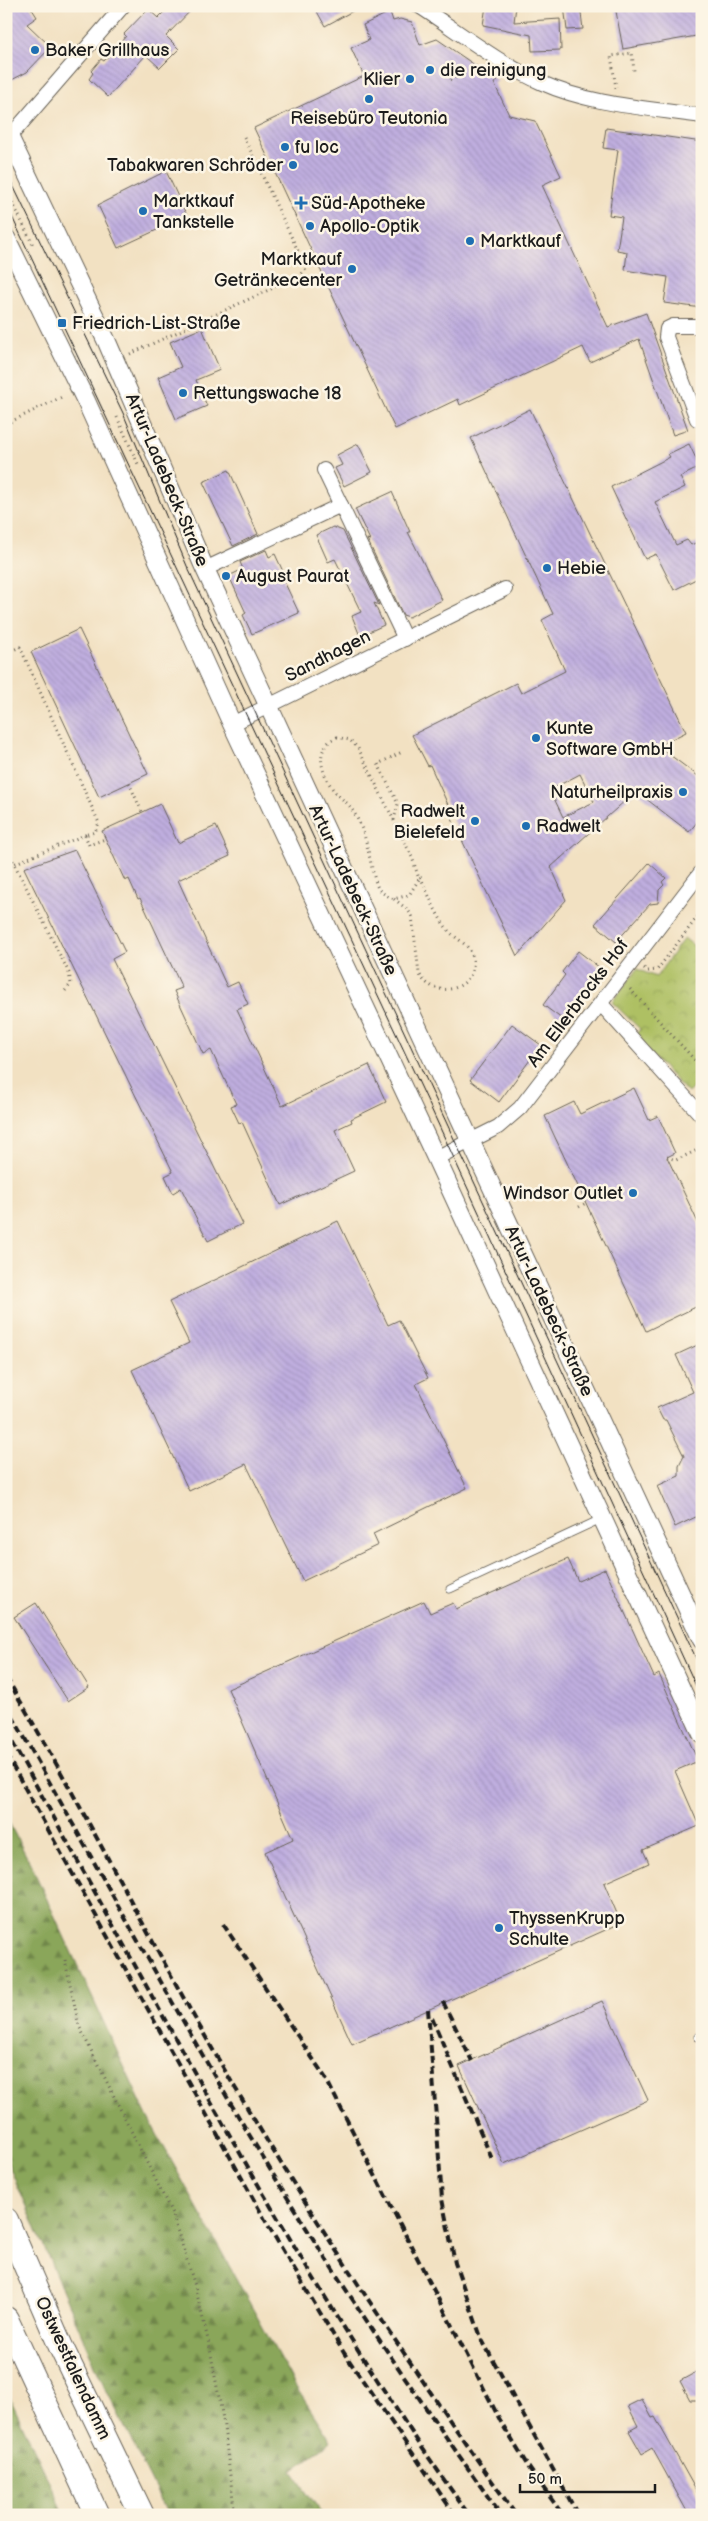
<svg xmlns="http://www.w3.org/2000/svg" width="708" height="2521" font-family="'Balsamiq Sans',sans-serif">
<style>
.forest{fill:url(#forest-firs);stroke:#53613b}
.park{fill:url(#park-crowns);stroke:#656e40}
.building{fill:url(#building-back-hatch);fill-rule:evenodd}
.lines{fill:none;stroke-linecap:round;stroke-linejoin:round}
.service-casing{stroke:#676156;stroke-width:9}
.minor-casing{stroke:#676156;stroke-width:16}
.tertiary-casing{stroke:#676156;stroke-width:20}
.trunk-casing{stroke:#676156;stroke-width:26}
.path{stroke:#676156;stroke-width:3;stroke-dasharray:1 4;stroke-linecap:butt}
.service{stroke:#fff;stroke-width:7}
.minor{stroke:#fff;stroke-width:14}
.tertiary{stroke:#fff;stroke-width:18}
.trunk{stroke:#fff;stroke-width:24}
.tram{stroke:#1c1c1c;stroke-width:1}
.rail{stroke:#1c1c1c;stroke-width:4;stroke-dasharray:8 4;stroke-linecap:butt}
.poi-dot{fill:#1f6fb2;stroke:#fcf5e5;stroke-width:2}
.labels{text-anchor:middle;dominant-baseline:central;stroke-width:5;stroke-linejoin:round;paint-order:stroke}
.poi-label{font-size:18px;fill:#1c1c1c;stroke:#fcf5e5;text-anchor:start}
.street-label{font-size:18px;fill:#1c1c1c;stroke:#fcf5e5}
</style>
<defs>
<pattern id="forest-firs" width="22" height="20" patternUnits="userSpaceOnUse" patternTransform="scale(1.25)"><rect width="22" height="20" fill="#8aa65a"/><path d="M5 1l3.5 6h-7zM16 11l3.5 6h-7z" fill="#70864a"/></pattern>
<pattern id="park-crowns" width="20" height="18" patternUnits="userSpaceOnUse" patternTransform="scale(1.25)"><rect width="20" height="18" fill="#aec064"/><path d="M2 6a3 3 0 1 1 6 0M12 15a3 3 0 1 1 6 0" fill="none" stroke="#95a456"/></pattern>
<pattern id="building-back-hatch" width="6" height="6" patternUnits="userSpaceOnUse" patternTransform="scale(1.25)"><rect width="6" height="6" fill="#bfaedf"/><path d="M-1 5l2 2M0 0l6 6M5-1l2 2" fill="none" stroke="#a495bf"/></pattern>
</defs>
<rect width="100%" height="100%" fill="#fcf5e5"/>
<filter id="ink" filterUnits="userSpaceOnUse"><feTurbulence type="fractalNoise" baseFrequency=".02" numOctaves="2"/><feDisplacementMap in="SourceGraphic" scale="10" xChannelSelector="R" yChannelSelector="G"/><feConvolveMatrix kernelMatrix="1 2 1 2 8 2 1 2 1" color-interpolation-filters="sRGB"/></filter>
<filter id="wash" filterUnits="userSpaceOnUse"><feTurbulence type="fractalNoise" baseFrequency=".0096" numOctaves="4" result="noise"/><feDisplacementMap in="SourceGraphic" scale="20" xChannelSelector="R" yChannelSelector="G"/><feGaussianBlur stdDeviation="1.12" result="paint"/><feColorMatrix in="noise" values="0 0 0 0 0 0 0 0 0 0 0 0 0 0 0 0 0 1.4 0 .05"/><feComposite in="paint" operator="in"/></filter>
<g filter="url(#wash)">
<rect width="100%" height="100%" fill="#f2e1c2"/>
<g class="forest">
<polygon points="6,1817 32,1867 147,2116 294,2384 331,2441 292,2471 323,2515 168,2515 99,2375 6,2159"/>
<polygon points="6,2390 65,2515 6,2515"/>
</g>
<polygon class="park" points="684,938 702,952 702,1088 697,1084 688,1093 634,1037 640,1029 612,1002 637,969 656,977"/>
<g id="blocks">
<g class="building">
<polygon points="6,6 30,6 37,17 27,24 51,47 27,72 6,83"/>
<polygon points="170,6 195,6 166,36 179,49 160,68 146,55 108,97 89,79 93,73 91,71 101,59 104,61 126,36 124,34 148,9 158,18"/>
<polygon points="314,6 362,6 325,26"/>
<polygon points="486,6 516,6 514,22 560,19 561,50 532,51 531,35 483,25"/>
<polygon points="564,6 580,6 583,29 567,30"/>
<polygon points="615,6 702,6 702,35 623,49"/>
<polygon points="390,12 393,21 400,19 412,22 420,45 437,39 498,81 494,83 509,115 535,121 561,176 542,185 608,327 646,313 688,430 673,435 639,339 590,362 583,347 460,405 458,399 395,429 254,128 364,76 351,48 369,40 363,25"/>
<polygon points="606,128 702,142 702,308 664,303 668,277 625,270 627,252 617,250 622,217 609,215 618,150 603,148"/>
<polygon points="166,171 187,216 118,248 98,205"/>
<polygon points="202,328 220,370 196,380 207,406 176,419 158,377 181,367 170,342"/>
<path d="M 530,409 L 686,732 L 658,746 L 702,779 L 702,816 L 689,832 L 636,791 L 551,867 L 566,900 L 517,956 L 452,819 L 454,818 L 430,765 L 428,766 L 412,735 L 516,683 L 521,693 L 565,671 L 542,620 L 553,614 L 471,438 ZM 580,774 L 594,802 L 563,817 L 550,790 Z"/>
<polygon points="358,444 372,472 344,486 335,468 342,465 337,455"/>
<polygon points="689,444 700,467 680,477 685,487 655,502 676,545 687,540 691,545 702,540 702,576 674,590 656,554 645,559 611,487 670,457 668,454"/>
<polygon points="229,470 258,534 233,546 203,482"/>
<polygon points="392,492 410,532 408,532 442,600 409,617 403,615 367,539 370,540 355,509"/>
<polygon points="333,527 343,531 379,605 374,603 384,625 360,636 352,616 361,612 335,559 328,562 316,535"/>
<polygon points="266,550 269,557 275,554 286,578 283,579 299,613 252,634 243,615 246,613 229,576 243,569 240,562"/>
<polygon points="79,629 148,774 99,797 31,652"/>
<polygon points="160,804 178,843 216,826 230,856 178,880 227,987 238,982 248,1004 237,1009 282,1106 369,1065 386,1102 351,1119 352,1122 335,1130 354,1171 280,1205 242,1122 239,1123 231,1106 236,1104 211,1050 203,1054 174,991 182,988 140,898 138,899 129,879 125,881 102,831"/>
<polygon points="75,850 125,952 112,959 242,1224 208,1241 181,1188 173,1193 165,1176 173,1172 24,868"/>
<polygon points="649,863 666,878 662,882 664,885 659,890 658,903 650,904 616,942 595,924"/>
<polygon points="578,951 600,968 562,1019 543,1005 565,975 562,972"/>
<polygon points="512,1024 541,1045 499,1102 470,1080"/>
<polygon points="634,1088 649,1120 658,1116 675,1153 667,1157 702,1231 702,1304 646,1331 545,1116 574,1102 580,1114"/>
<polygon points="338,1221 388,1325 399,1320 428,1378 416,1384 467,1488 373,1534 378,1545 303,1581 246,1464 189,1491 132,1370 189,1343 169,1302"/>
<polygon points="702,1343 702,1514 675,1527 657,1486 679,1476 679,1466 684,1456 666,1420 663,1420 657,1408 693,1392 676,1355"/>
<polygon points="568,1559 578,1581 605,1569 654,1677 659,1674 698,1761 675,1771 699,1826 643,1850 649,1863 604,1883 621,1923 352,2044 265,1852 293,1839 228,1689 424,1601 430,1613 453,1603 456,1609"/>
<polygon points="36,1603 89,1687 68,1701 14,1617"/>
<polygon points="602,2001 648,2100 504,2164 459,2066"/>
<polygon points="702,2369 702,2400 690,2400 680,2381"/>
<polygon points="642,2399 652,2418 655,2417 702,2501 702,2515 689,2515 652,2448 642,2454 629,2431 638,2426 628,2406"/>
</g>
</g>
</g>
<g filter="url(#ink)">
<use href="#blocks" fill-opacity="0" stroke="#676156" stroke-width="1"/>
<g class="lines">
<g class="service-casing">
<g id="service">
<polyline points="450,1589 601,1519"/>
<polyline points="698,2037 702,2035"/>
</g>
</g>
<g class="minor-casing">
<g id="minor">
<path d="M 419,6 C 459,32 498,63 542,83 C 591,105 649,108 702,116"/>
<polyline points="6,141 123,6"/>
<polyline points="697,419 666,337 667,329 673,326 702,326"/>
<polyline points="324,470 405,639"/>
<polyline points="205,569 341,505"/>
<polyline points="232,724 505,589"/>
<polyline points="601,1004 702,1116"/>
<polyline points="436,1158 498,1127 520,1108 702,871"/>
</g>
</g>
<g class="tertiary-casing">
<g id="tertiary">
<polyline points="6,130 107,342 205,569 702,1640"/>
<polyline points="6,238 86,401 232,724 436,1158 702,1734"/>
</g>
</g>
<g class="trunk-casing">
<g id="trunk">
<polyline points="6,2220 61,2347 142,2515"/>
<polyline points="6,2319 97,2515"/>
</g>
</g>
<g class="path">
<polyline points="450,80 482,66"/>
<polyline points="616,88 611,56 632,53 634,71"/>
<polyline points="244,137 299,253"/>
<polyline points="6,189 33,245"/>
<polyline points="130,354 299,276 315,260"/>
<polyline points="117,417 138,464"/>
<polyline points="6,424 64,396"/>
<polyline points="6,653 20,647 99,823 95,832 85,835"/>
<path d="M 337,737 L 350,740 L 358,748 L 412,857 L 419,879 L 409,895 L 394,899 C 388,896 381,893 378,888 C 373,880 368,843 362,829 C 359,822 356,815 351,808 C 347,802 340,798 335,792 C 322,775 312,748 337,737 Z"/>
<polyline points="129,783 142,812"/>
<polyline points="394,820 398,804 378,764 402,752"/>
<polyline points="6,847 69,973 71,984 65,991"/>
<polyline points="6,867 85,835 89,845 105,839"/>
<path d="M 394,899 L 407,909 L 412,916 L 419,973 C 432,1001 477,991 473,959 C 471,944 457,941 448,930 C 436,915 428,893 420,876"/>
<polyline points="644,968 648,971 657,970 702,911"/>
<polyline points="630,989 702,1068"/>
<polyline points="667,1157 676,1160 702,1148"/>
<polyline points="579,1207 586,1203"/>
<polyline points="65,1960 79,2026 172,2213 195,2286 209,2344 223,2419 235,2515"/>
</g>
<use href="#service" class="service"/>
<use href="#minor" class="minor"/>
<use href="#tertiary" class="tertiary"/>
<use href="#trunk" class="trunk"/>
<g class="tram">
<polyline points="6,171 123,413 187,566 702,1671"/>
<polyline points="6,204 430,1106 702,1699"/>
</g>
<g class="rail">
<path d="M 6,1677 C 84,1807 150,1943 227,2074 C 316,2225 414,2371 516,2515"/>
<path d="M 6,1705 C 102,1874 193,2046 295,2210 C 360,2314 430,2415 501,2515"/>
<path d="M 6,1731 C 154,1996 292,2268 469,2515"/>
<polyline points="6,1754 269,2227 344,2353 455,2515"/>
<polyline points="223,1924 325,2077 501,2422 529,2468 563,2515"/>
<polyline points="443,2002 472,2061"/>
<polyline points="428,2009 442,2199 455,2263 482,2340 578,2515"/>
<polyline points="432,2018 492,2159"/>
</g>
</g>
</g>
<g class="poi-dot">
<circle cx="35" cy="50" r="5"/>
<circle cx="430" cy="70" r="5"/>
<circle cx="410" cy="79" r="5"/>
<circle cx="369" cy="99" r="5"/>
<circle cx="285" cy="147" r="5"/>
<circle cx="293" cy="165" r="5"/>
<path d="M298.5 195.5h5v5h5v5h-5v5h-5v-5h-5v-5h5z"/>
<circle cx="143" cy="211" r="5"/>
<circle cx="310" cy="226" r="5"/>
<circle cx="470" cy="241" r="5"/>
<circle cx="352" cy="269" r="5"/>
<rect x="57" y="318" width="10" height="10" rx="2.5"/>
<circle cx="183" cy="393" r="5"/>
<circle cx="547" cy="568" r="5"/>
<circle cx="226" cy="576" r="5"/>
<circle cx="536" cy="738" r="5"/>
<circle cx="683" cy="792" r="5"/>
<circle cx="475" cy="821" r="5"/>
<circle cx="526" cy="826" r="5"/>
<circle cx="633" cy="1193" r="5"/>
<circle cx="499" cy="1928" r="5"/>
</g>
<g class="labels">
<g class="poi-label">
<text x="45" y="50">Baker Grillhaus</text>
<text x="440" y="70">die reinigung</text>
<text x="400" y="79" text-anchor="end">Klier</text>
<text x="369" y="118" text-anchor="middle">Reisebüro Teutonia</text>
<text x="295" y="147">fu loc</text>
<text x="283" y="165" text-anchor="end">Tabakwaren Schröder</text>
<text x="153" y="201">Marktkauf<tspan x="153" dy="21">Tankstelle</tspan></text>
<text x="311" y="203">Süd-Apotheke</text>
<text x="320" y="226">Apollo-Optik</text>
<text x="480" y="241">Marktkauf</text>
<text x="342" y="259" text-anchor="end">Marktkauf<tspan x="342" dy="21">Getränkecenter</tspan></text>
<text x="72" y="323">Friedrich-List-Straße</text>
<text x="193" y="393">Rettungswache 18</text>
<text x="557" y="568">Hebie</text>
<text x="236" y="576">August Paurat</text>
<text x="546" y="728">Kunte<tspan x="546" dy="21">Software GmbH</tspan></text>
<text x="673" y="792" text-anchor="end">Naturheilpraxis</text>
<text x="465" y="811" text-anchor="end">Radwelt<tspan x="465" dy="21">Bielefeld</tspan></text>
<text x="536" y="826">Radwelt</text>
<text x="623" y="1193" text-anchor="end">Windsor Outlet</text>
<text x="509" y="1918">ThyssenKrupp<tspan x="509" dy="21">Schulte</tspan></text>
</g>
<g class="street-label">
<text transform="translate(167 480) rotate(67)">Artur-Ladebeck-Straße</text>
<text transform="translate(328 656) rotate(-27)">Sandhagen</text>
<text transform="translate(353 890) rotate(65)">Artur-Ladebeck-Straße</text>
<text transform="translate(578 1003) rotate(-53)">Am Ellerbrocks Hof</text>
<text transform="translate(549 1311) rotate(65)">Artur-Ladebeck-Straße</text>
<text transform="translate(73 2368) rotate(65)">Ostwestfalendamm</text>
</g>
</g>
<rect width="708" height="2521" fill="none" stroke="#fcf5e5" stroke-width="25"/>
<path d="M520 2484v8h135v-8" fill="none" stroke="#1c1c1c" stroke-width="2.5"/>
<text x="528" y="2484" font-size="15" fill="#1c1c1c" stroke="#fcf5e5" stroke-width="4" paint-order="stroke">50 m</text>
</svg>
